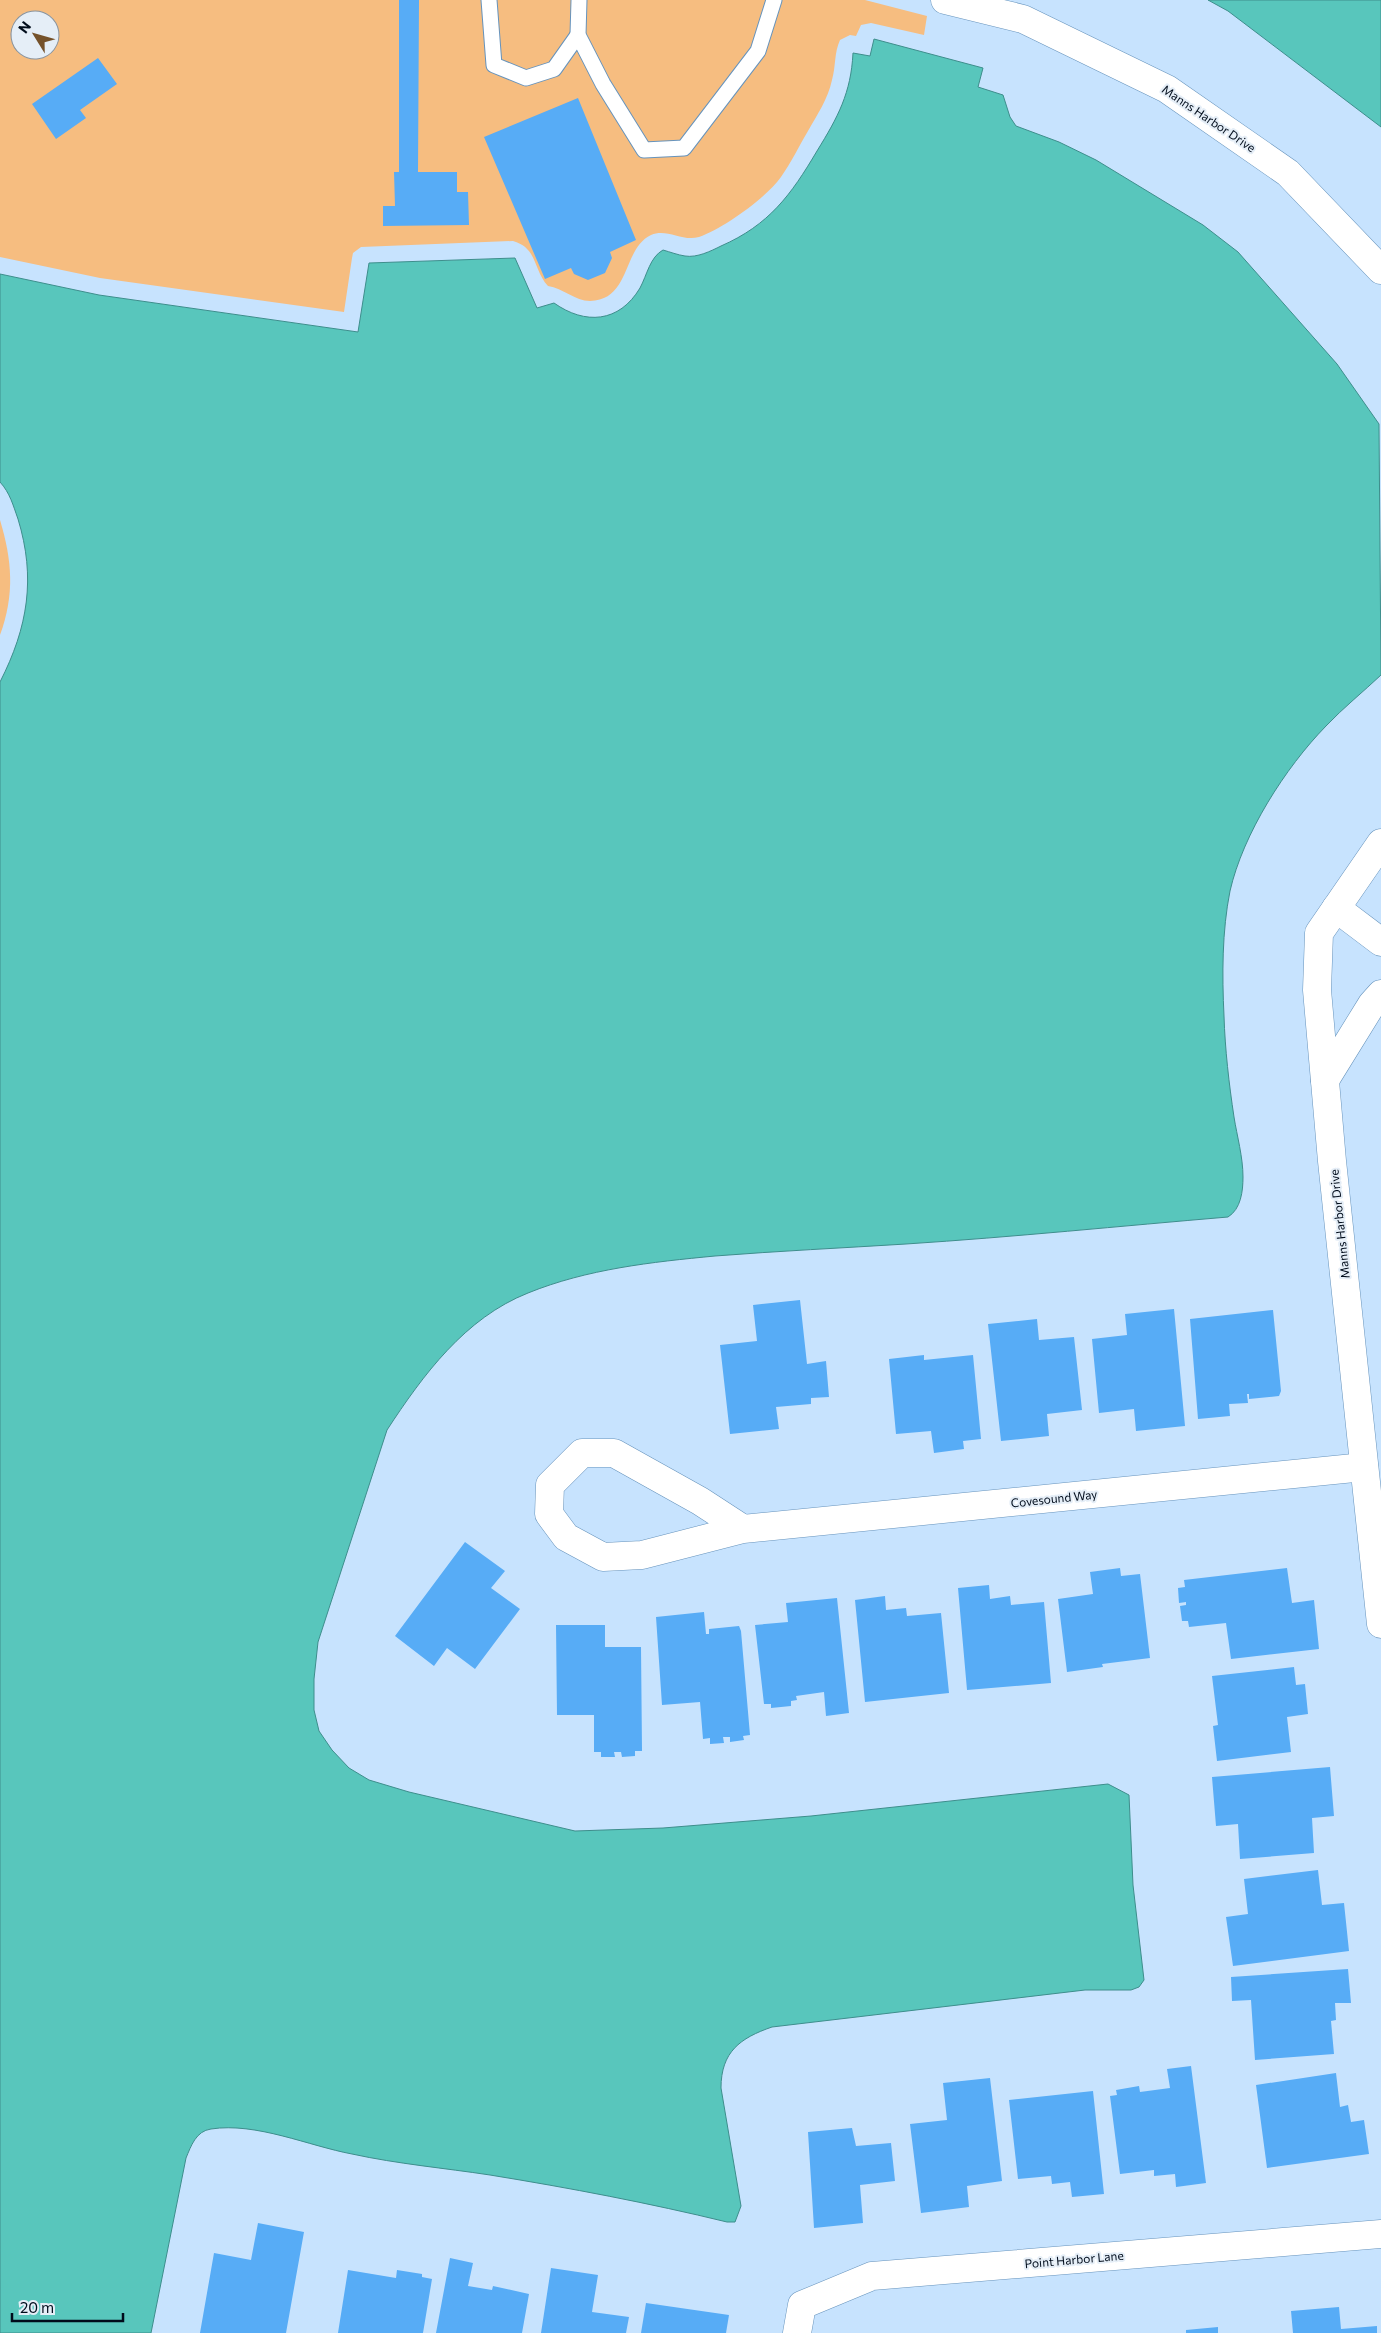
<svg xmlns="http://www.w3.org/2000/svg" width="1381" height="2333" font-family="Commissioner,sans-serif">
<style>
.green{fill:#f6bd80;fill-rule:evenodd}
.water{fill:#58c6bc;stroke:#3e8e8c}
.building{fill:#57acf6}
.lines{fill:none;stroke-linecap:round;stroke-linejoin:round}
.service-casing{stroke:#6693bc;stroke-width:17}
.minor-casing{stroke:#6693bc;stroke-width:29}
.service{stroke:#fff;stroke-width:15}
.minor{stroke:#fff;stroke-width:28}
.labels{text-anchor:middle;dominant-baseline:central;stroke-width:4;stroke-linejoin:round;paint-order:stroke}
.street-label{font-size:12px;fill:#000c1b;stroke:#e5eef7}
</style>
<rect width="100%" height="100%" fill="#c7e3fe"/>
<g class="green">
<path d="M 0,0 L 865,0 L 927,16 L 924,35 L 871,23 L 861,25 L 856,36 L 850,35 L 840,40 C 834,53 836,66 832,80 C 828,99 817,115 808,131 C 799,146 791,163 781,177 C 766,198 724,228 699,237 C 682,242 667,228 651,235 C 622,249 631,300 590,301 C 575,301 563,288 548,286 C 533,270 538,248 513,241 L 361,247 L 353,253 L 352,258 L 344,312 L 100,278 L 0,257 ZM 20,20 L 50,20 L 50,50 L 20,50 Z"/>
<path d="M 0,520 C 12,560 15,594 0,635 Z"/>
</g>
<g class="water">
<polygon points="1208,0 1381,0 1381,127 1228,11"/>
<path d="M 874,39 L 983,68 L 978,87 L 1003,95 L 1010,117 L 1016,126 L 1059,142 L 1096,160 L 1203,225 L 1238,252 L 1337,364 L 1379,424 L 1381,675 C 1363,692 1343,708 1326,726 C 1285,768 1243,834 1230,891 C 1222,931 1222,975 1224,1016 C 1225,1049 1229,1084 1234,1117 C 1237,1136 1243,1157 1243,1177 C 1243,1191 1241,1209 1228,1217 C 1121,1226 1014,1237 906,1244 C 842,1248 779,1251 715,1256 C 652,1262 587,1269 528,1293 C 465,1318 423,1375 387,1430 L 318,1642 L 314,1679 L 314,1710 L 319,1731 L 332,1750 L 349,1768 L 369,1780 L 409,1792 L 575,1831 L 663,1828 L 811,1816 L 1108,1784 L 1129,1795 L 1133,1885 L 1144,1980 L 1139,1987 L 1131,1990 L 1085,1990 L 772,2027 C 740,2038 721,2052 721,2088 L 741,2206 L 735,2222 L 727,2222 C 649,2203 570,2188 490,2175 C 444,2168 398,2164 352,2154 C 309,2146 256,2122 211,2129 C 196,2131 191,2146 186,2158 L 151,2333 L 0,2333 L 0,682 C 28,627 36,578 18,519 C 13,505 10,493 0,482 L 0,274 L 99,295 L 358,332 L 369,263 L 515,258 L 537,308 L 554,303 C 585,325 619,323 640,288 C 647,275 650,257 663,250 C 670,252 678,255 685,256 C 697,258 711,251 721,246 C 769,225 791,195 817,151 C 838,117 851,93 853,53 L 870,56 Z"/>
</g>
<g class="building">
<polygon points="399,0 419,0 418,172 457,172 457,192 468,192 469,225 383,226 383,206 395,206 394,172 399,172"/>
<polygon points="98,58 117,84 80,110 86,118 56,139 32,104"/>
<polygon points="578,98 636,240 610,252 612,258 605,273 588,280 574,274 571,268 545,279 484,137"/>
<polygon points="800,1300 807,1364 826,1361 829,1397 811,1398 811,1404 776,1407 779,1429 730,1434 720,1345 757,1341 753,1305"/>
<polygon points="1174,1309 1185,1426 1136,1431 1134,1409 1099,1413 1092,1339 1127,1335 1125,1314"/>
<polygon points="1273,1310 1281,1391 1279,1396 1249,1399 1249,1394 1247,1394 1248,1403 1229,1404 1230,1416 1198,1419 1190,1319"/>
<polygon points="1037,1319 1039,1340 1074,1337 1082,1410 1047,1414 1049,1436 1001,1441 988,1324"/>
<polygon points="924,1355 924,1360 973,1355 981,1439 963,1441 964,1449 934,1453 931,1431 896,1434 889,1359"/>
<polygon points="465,1542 505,1571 491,1588 520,1609 475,1669 447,1648 434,1666 395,1636"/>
<polygon points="1120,1568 1121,1576 1140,1574 1150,1658 1102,1664 1103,1667 1067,1672 1058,1599 1093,1594 1090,1572"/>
<polygon points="1287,1568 1292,1603 1314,1600 1319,1649 1231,1659 1226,1623 1189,1627 1188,1621 1182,1621 1180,1606 1186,1605 1186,1602 1179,1603 1178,1588 1185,1587 1184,1580"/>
<polygon points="989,1585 990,1599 1010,1596 1011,1605 1044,1602 1051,1683 967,1690 958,1588"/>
<polygon points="885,1596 886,1610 906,1608 907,1616 941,1613 949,1693 865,1702 855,1600"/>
<polygon points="837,1598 849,1713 826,1716 824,1692 796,1696 797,1700 791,1701 791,1706 771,1708 771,1704 764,1704 755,1625 788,1622 786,1603"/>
<polygon points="704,1612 706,1634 709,1634 709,1629 739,1626 741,1631 750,1735 743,1736 744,1740 730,1742 730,1737 723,1737 724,1743 710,1744 710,1738 703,1739 700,1702 662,1705 656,1617"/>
<polygon points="556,1625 605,1625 605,1647 641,1647 642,1751 635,1751 635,1756 622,1757 621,1752 614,1752 615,1757 601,1757 601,1752 594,1752 594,1715 557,1715"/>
<polygon points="1294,1667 1296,1685 1305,1684 1308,1714 1287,1717 1291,1752 1217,1761 1213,1726 1218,1725 1212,1676"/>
<polygon points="1330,1767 1334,1816 1312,1818 1314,1853 1240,1859 1238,1824 1216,1826 1212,1777"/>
<polygon points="1318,1870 1322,1905 1344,1903 1349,1951 1233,1966 1226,1917 1248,1914 1244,1879"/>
<polygon points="1348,1969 1351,2003 1335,2003 1336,2020 1331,2021 1334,2054 1255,2060 1251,2000 1232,2001 1231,1977"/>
<polygon points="1191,2066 1206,2183 1176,2187 1175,2174 1154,2176 1154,2170 1120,2174 1110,2096 1117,2095 1116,2090 1139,2086 1140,2092 1170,2088 1167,2069"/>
<polygon points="1336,2073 1340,2107 1348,2105 1351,2122 1364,2120 1369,2154 1267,2168 1256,2085"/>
<polygon points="990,2078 1002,2181 967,2186 969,2207 921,2213 910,2124 947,2120 943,2083"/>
<polygon points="1093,2091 1104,2194 1072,2197 1070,2182 1052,2184 1051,2176 1018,2179 1009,2100"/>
<polygon points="852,2128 856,2146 891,2143 895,2181 860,2185 863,2223 814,2228 808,2132"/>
<polygon points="258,2223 304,2232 286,2333 200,2333 214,2253 251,2260"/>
<polygon points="450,2258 473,2263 468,2286 492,2290 493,2286 529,2294 522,2333 436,2333"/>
<polygon points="551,2268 598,2275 592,2312 629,2317 626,2333 541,2333"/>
<polygon points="348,2270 396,2278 397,2270 422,2274 422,2277 432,2279 423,2333 338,2333"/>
<polygon points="646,2303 729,2315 726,2333 641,2333"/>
<polygon points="1339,2307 1341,2329 1377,2326 1377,2333 1293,2333 1291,2311"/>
<polygon points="1218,2327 1218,2333 1186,2333 1186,2330"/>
</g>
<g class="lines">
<g class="service-casing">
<g id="service">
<polyline points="489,0 494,65 526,78 554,69 578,35"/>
<polyline points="579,0 578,35 603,84 644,150 684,148 758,51 774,0"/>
</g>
</g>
<g class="minor-casing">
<g id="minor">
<polyline points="945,0 1023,19 1167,89 1288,173 1381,270"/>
<polyline points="1381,843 1319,933 1317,990 1332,1161 1381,1624"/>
<polyline points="1336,908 1381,942"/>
<polyline points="1325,1080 1372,1004 1381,994"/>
<polyline points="743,1529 700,1501 614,1453 582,1453 550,1485 549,1514 566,1537 603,1557 642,1555 743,1529 1364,1467"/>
<polyline points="797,2333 802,2305 872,2276 1381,2234"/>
</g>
</g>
<use href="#service" class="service"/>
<use href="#minor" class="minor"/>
</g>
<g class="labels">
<g class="street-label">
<text transform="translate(1209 118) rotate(34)">Manns Harbor Drive</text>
<text transform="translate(1339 1224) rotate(-96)">Manns Harbor Drive</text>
<text transform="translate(1054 1498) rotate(-6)">Covesound Way</text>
<text transform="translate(1074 2259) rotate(-5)">Point Harbor Lane</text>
</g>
</g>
<g transform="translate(35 35) rotate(307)"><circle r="24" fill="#e5eef7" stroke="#89949f"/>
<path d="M0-4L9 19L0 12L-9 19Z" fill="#75522b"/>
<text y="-8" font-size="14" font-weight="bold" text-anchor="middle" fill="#000c1b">N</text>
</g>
<path d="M12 2313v8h111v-8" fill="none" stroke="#000c1b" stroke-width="2.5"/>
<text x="20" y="2313" font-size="15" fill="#000c1b" stroke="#e5eef7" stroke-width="4" paint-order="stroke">20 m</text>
</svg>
